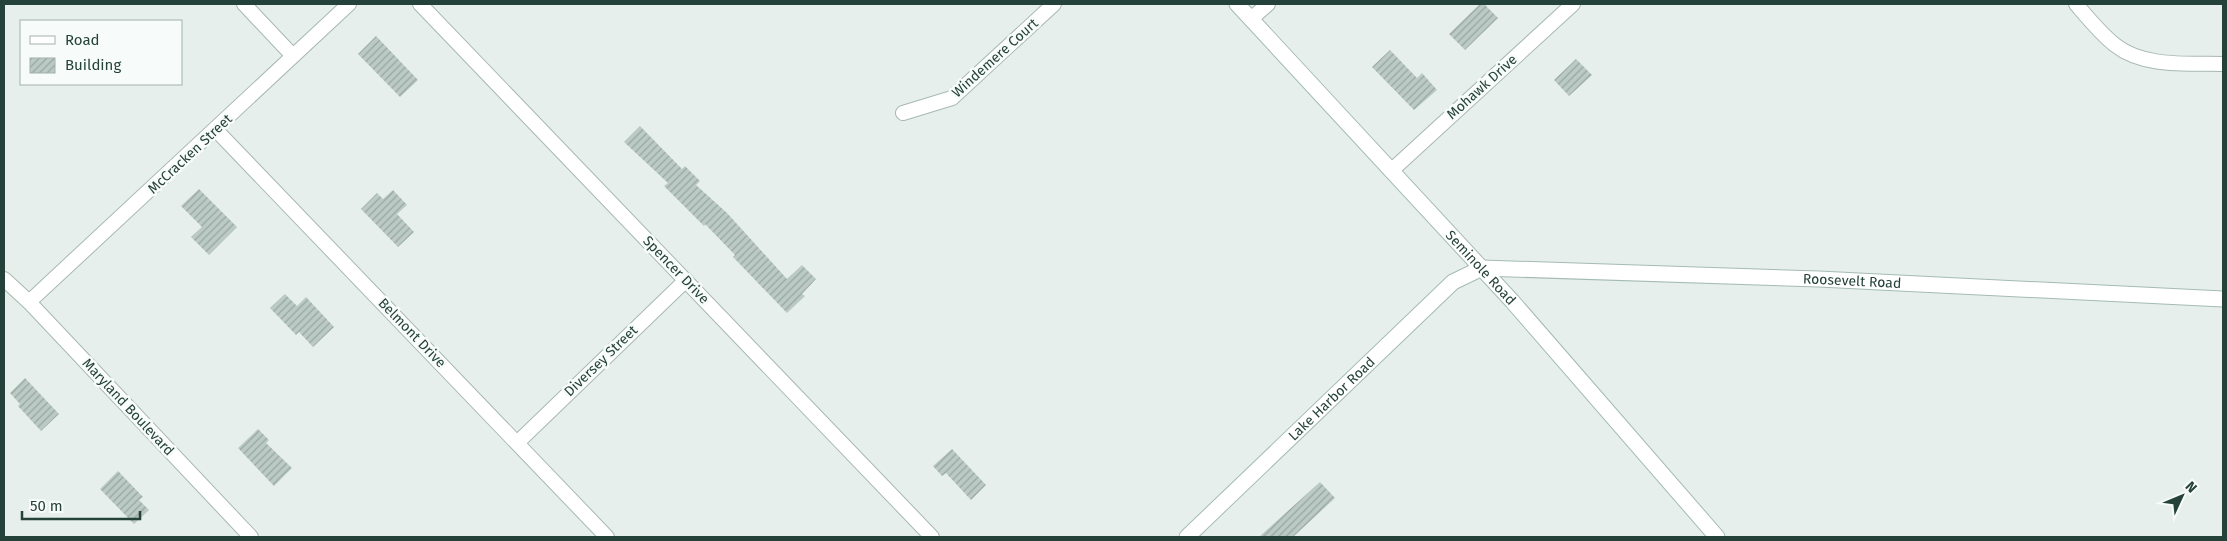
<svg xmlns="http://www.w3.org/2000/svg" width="2227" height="541" font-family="'Fira Sans',sans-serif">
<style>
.building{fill:url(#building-hatch)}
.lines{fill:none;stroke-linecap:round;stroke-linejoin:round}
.street-casing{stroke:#a8b8b2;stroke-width:16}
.secondary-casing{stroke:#a4bbb3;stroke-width:17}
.street{stroke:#fff;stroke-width:14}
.secondary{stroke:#fff;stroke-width:15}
.labels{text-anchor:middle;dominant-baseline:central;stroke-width:5;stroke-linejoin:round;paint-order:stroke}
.street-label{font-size:14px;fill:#24423a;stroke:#f7fbf9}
</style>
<defs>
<pattern id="building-hatch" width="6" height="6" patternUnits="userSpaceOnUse" patternTransform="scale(1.25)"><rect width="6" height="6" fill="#bbcac4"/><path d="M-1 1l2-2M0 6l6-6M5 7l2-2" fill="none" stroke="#98a6a0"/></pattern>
</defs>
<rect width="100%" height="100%" fill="#e6efeb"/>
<g class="building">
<polygon points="1480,4 1484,4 1498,18 1465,50 1449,34"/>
<polygon points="376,36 418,80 400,97 358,54"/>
<polygon points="1390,50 1417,78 1422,73 1437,90 1414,110 1372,67"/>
<polygon points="1576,59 1592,75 1569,96 1554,80"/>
<polygon points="640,126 682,169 685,166 700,181 696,185 727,213 787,279 802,265 816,279 802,294 805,296 787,313 733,257 735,255 705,224 704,226 664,186 668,183 624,142"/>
<polygon points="199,189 237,227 209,255 191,237 202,227 181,206"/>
<polygon points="393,190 407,205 397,214 414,232 398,247 361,209 377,193 383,199"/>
<polygon points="285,294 297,306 306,297 334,327 313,347 299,332 296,335 270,308"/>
<polygon points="25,378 59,414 41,431 18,406 20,404 10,393"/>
<polygon points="258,429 269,440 266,443 292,468 274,486 238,448"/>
<polygon points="952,449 986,485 971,500 946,473 942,476 933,466"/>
<polygon points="118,471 143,497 139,500 149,510 134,524 100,489"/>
<polygon points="1320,482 1335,498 1293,537 1259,537"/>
</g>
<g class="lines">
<g class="street-casing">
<g id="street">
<polyline points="244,4 293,56"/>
<polyline points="420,4 932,537"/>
<path d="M 2076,4 C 2088,18 2100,33 2115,45 C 2144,68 2189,63 2223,64"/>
<polyline points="1251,19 1268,4"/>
<polyline points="903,113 952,98 1054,4"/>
<polyline points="216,130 607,537"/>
<polyline points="1391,171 1573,4"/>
<polyline points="4,279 29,302 251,537"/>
<polyline points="29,302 349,4"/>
<polyline points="517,443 686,280"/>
</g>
</g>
<g class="secondary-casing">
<g id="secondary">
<path id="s1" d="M 1237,4 L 1512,301 L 1717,537"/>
<path id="s2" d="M 1187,537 L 1453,282 L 1482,268 L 1819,279 L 2223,299"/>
</g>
</g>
<use href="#street" class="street"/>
<use href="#secondary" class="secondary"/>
</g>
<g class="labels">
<g class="street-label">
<text transform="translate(995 58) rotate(-42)">Windemere Court</text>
<text transform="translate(1482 87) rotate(-42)">Mohawk Drive</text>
<text transform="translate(190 154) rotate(-43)">McCracken Street</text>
<text stroke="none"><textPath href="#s1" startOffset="359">Seminole Road</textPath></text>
<text transform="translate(676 270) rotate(46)">Spencer Drive</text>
<text stroke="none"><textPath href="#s2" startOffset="771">Roosevelt Road</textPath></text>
<text transform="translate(412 333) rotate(46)">Belmont Drive</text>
<text transform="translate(601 361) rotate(-44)">Diversey Street</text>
<text stroke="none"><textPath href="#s2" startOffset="200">Lake Harbor Road</textPath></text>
<text transform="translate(128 407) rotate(47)">Maryland Boulevard</text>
</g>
</g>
<rect width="2227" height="541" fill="none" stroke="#24423a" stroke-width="10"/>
<rect x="20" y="20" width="162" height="65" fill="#f7fbf9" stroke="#a3b1ad"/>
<rect x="30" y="36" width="25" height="8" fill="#ffffff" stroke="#a3b1ad"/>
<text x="65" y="45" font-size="15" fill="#24423a">Road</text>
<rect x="30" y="58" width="25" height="15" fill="url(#building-hatch)" stroke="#a3b1ad"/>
<text x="65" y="70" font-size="15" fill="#24423a">Building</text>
<g transform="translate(2182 496) rotate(46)" stroke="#f7fbf9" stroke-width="4" paint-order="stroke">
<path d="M0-4L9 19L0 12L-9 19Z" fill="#24423a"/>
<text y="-8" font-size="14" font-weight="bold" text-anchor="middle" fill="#24423a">N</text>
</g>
<path d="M22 511v8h118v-8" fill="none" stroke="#24423a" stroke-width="2.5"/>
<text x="30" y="511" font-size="15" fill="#24423a" stroke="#f7fbf9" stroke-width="4" paint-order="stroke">50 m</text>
</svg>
